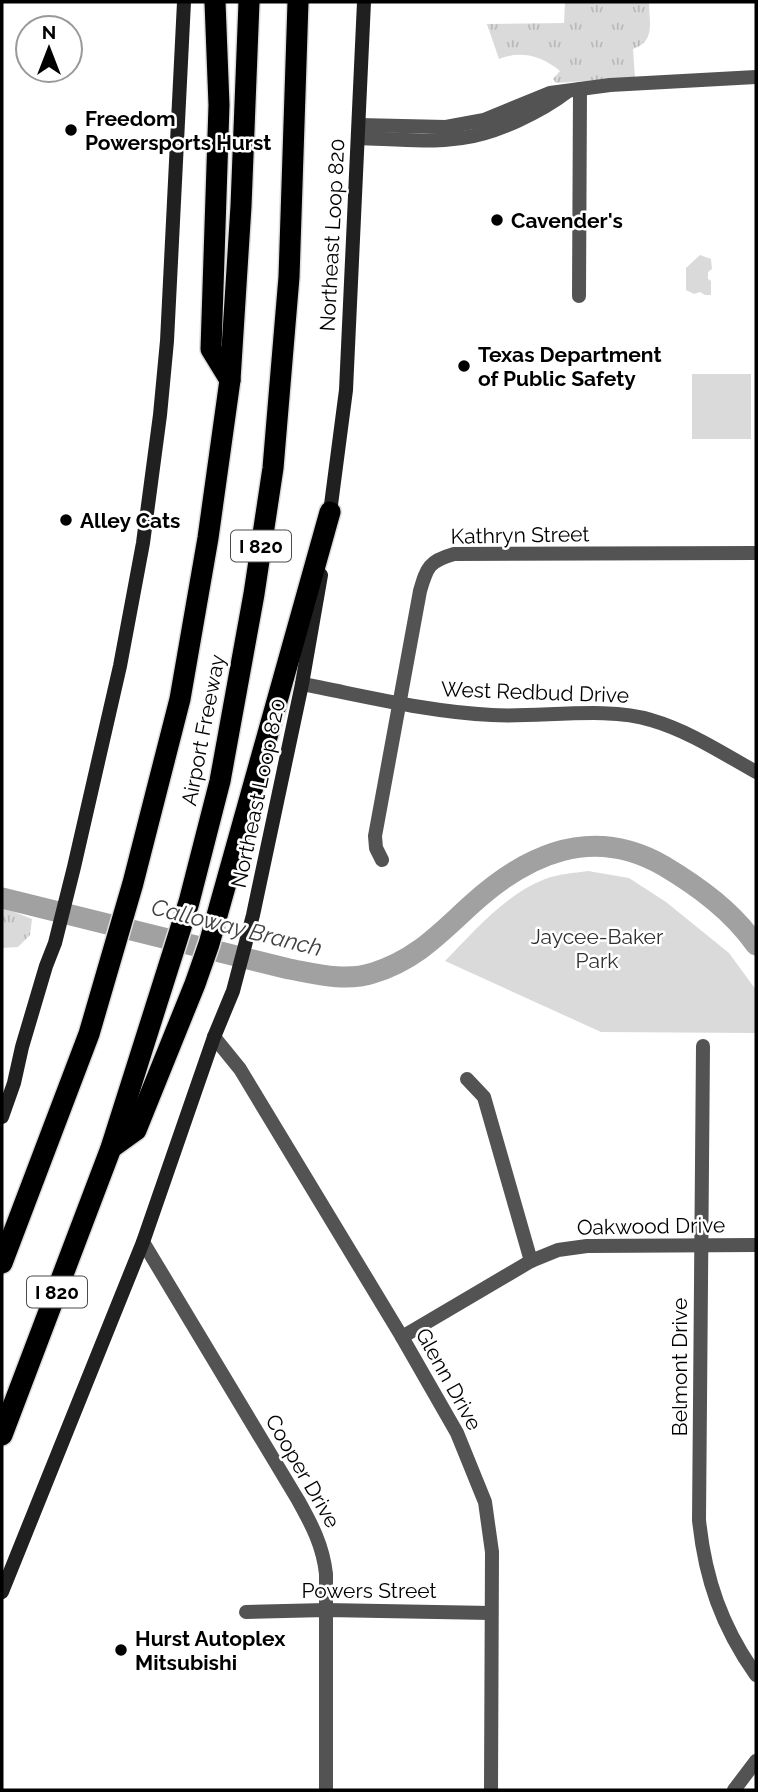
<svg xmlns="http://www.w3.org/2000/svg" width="758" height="1792" font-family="Raleway,sans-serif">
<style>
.grass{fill:url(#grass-tufts)}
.park{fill:#dadada}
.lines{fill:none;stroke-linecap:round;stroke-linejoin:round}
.river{stroke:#a1a1a1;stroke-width:21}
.motorway-casing{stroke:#dbdbdb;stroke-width:24}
.minor{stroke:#535353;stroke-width:14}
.tertiary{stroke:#535353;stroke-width:14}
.secondary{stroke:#202020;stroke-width:14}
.motorway{stroke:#000;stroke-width:21}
.poi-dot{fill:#000;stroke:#fff;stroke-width:2.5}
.labels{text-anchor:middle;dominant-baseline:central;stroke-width:5;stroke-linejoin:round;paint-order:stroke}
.shield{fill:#fff;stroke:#4c4c4c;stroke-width:2}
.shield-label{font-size:19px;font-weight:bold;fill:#000}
.poi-label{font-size:21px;font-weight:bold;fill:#000;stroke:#fff;text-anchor:start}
.street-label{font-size:21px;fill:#000;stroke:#fff}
.park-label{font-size:21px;fill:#313131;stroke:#fff}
.water-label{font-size:23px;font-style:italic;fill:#424242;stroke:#fff}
</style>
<defs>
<pattern id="grass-tufts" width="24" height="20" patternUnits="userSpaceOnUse" patternTransform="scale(1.75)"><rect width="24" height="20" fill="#dadada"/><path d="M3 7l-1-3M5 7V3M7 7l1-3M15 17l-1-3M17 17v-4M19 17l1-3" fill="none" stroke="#b9b9b9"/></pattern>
</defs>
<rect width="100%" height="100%" fill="#fff"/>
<g class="grass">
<path d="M 565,2 L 649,2 C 649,22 656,41 633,49 L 635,78 L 556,83 L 553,79 L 560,71 C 542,56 521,50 499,59 L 487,24 L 564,23 Z"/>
<polygon points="2,907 32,919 30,935 18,947 2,948"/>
</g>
<g class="park">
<polygon points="700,255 711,259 712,269 708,272 708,279 711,281 711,295 705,295 700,292 694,294 686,290 686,268"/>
<rect x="692" y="374" width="59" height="65"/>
<path d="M 588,871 L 629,878 L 666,902 L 729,953 L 756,990 L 756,1033 L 601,1032 L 445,961 C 474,931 506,894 545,879 C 558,874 574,873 588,871 Z"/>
</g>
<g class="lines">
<path class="river" d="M 2,898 L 289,969 C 316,974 346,982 373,973 C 416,960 440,933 472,904 C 528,853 593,825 664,866 C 699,887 732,911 756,945"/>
<g class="motorway-casing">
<g id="motorway">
<polyline points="215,2 219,105 211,349 230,380"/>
<polyline points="111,1148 136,1130 195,984 209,944 330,512"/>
<polyline points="2,1263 89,1034 133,883 180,699 208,538 230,380 241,206 249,2"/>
<polyline points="2,1435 111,1148 189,902 220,781 254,594 273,468 289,277 298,2"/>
</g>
</g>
<g class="minor">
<polyline points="579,296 580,89"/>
<path d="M 382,860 L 376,848 L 375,836 L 420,591 C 427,567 429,561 454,554 L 756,553"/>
<polyline points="214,1037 240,1069 402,1337 457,1433 485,1502 492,1552 491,1790"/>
<path d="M 703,1046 L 699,1520 C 705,1579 722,1627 756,1675"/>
<polyline points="467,1079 484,1097 531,1261"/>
<path d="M 143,1242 L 298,1500 C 312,1525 323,1546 326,1574 L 326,1790"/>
<polyline points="402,1337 531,1261 558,1250 587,1246 756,1245"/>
<polyline points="246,1612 326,1610 491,1613"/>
</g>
<g class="tertiary">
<polyline points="359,125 446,127 484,120 550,93 610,85 756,77"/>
<path d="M 358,138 C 392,139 428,143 462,138 C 495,134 541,112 567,92"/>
<path d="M 302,684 C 365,696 428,712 492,715 C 538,718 608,706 651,720 C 689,731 722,753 756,772"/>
<polyline points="734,1790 756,1761"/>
</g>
<g class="secondary">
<polyline points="329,520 346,390 364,2"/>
<polyline points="2,1117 14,1083 22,1047 46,966 55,943 74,867 120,666 143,543 160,415 167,341 184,2"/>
<polyline points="2,1592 143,1242 214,1037 233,991 253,915 302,684 321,575"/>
</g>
<use href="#motorway" class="motorway"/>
</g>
<g class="poi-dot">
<circle cx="71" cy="130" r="7"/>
<circle cx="497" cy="220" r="7"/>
<circle cx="464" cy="366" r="7"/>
<circle cx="66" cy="520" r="7"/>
<circle cx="121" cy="1650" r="7"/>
</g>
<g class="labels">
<g class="shield">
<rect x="231" y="530.5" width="60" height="31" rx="5"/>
<rect x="27" y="1276.5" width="60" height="31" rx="5"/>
</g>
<g class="shield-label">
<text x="261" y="546">I 820</text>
<text x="57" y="1292">I 820</text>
</g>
<g class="poi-label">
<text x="85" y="118">Freedom<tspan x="85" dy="24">Powersports Hurst</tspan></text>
<text x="511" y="220">Cavender's</text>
<text x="478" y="354">Texas Department<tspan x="478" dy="24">of Public Safety</tspan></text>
<text x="80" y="520">Alley Cats</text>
<text x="135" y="1638">Hurst Autoplex<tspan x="135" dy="24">Mitsubishi</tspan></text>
</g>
<g class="street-label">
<text transform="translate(332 235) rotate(-87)">Northeast Loop 820</text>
<text transform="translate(520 535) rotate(-1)">Kathryn Street</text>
<text transform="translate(535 692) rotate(2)">West Redbud Drive</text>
<text transform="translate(203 730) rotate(-79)">Airport Freeway</text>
<text transform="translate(258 793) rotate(-78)">Northeast Loop 820</text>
<text transform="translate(651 1226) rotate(-1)">Oakwood Drive</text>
<text transform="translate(679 1367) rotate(-90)">Belmont Drive</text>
<text transform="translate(449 1379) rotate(61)">Glenn Drive</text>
<text transform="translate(303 1471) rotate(60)">Cooper Drive</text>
<text x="369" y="1590">Powers Street</text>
</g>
<g class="park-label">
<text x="597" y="936">Jaycee-Baker<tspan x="597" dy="24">Park</tspan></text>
</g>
<g class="water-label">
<text transform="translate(237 927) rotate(14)">Calloway Branch</text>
</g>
</g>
<rect width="758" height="1792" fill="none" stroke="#000000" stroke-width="7"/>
<g transform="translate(49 49)"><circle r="33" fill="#ffffff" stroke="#999999" stroke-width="2"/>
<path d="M0-5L12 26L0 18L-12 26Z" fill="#000000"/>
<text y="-10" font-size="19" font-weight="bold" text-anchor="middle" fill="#000000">N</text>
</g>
</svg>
